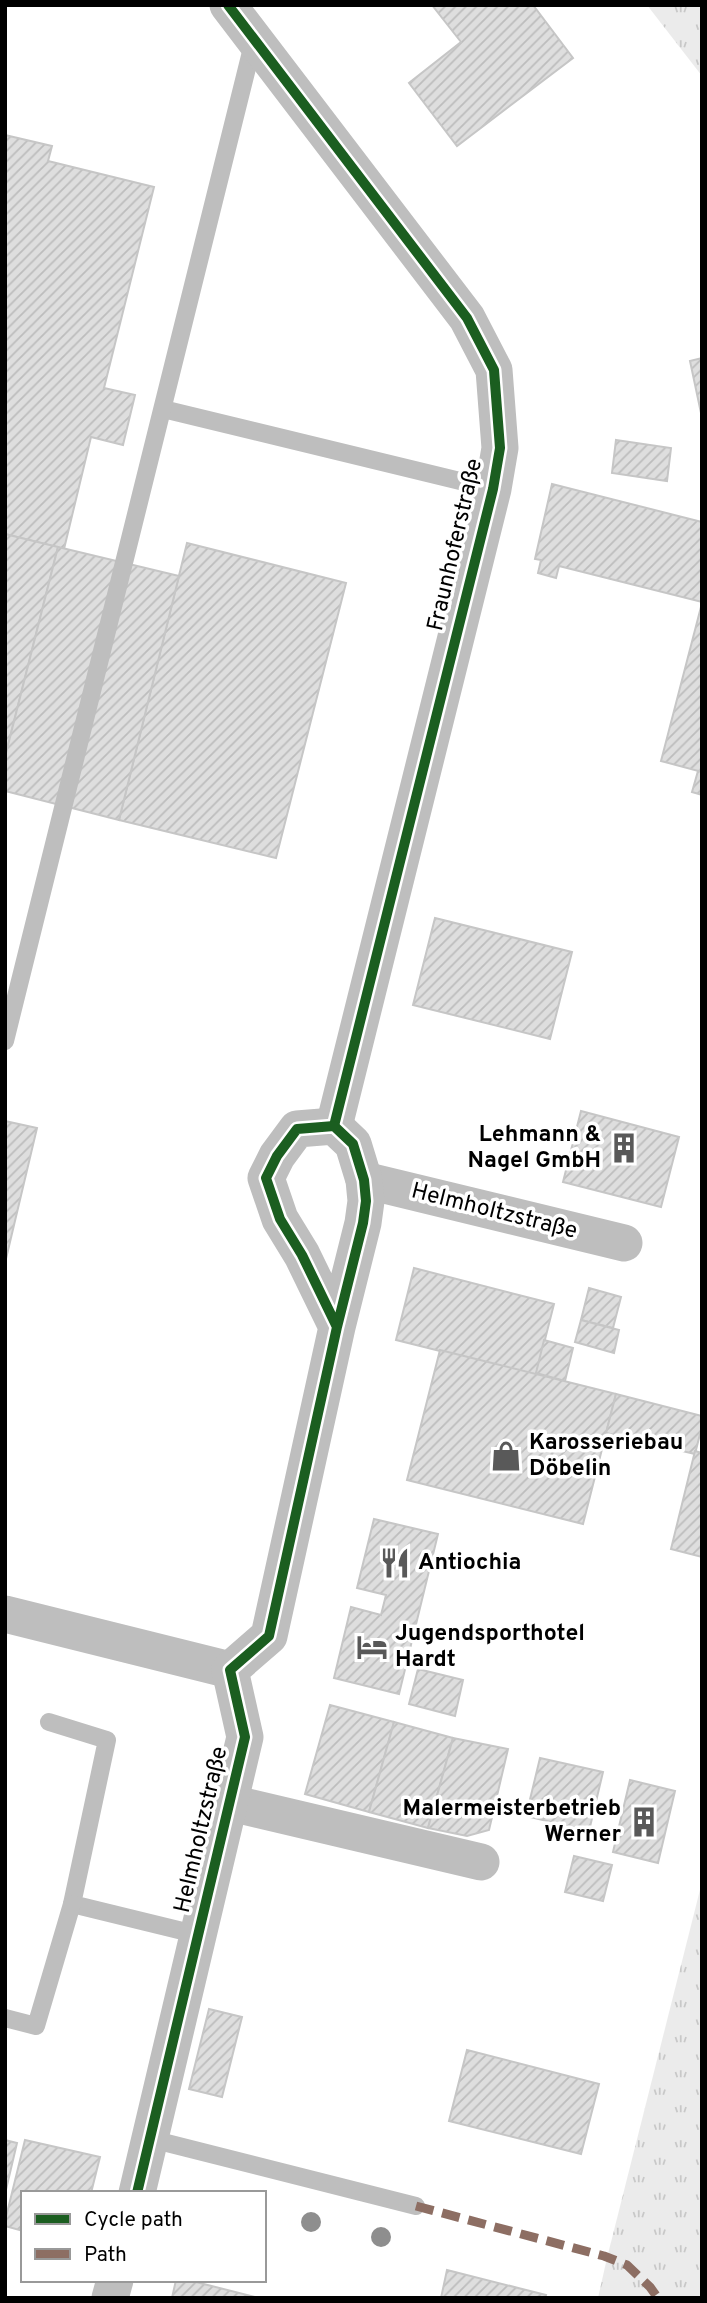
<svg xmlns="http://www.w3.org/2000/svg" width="707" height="2303" font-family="Overpass,sans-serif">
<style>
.grass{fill:url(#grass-tufts)}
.building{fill:url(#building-hatch);stroke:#c6c6c6;stroke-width:2}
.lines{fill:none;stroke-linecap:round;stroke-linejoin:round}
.lane{stroke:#bebebe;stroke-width:18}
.street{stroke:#bebebe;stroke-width:37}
.quiet{stroke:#8d6e63;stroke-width:9;stroke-dasharray:18 9;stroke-linecap:butt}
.cycleway-casing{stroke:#fff;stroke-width:15}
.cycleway{stroke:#1b5e20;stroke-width:10}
.tree{fill:#8e8e8e}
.labels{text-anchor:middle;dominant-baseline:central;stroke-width:7;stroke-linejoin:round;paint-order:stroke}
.street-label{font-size:23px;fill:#000;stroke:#fff}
.poi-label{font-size:23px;font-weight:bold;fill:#000;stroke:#fff;text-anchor:start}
</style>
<defs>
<pattern id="grass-tufts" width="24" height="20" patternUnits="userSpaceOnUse" patternTransform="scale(1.75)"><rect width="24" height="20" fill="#ebebeb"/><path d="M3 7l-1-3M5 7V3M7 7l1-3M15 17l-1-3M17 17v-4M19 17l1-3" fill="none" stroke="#c8c8c8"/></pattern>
<pattern id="building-hatch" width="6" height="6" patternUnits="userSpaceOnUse" patternTransform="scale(1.75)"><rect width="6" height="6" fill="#dedede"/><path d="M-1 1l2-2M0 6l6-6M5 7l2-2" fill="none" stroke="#bdbdbd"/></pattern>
</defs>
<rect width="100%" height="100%" fill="#fff"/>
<g class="grass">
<polygon points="647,5 700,5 702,76"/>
<polygon points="702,1882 702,2298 598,2298 607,2258"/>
</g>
<g class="building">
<polygon points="432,5 533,5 573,58 457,146 409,83 461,42"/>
<polygon points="5,135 52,146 48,161 154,187 104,388 135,395 123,445 91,437 64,549 5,534"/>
<polygon points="702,358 702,413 701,413 690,361"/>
<polygon points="616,440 671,448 667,481 612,473"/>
<polygon points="552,484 702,522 702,602 559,566 556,578 538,573 541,560 535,559"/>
<polygon points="5,534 58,547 5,757"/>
<polygon points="187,543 346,583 276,858 119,820"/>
<polygon points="58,547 179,576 119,820 5,791 5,757"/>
<polygon points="702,603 702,772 661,761"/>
<polygon points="698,771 702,772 702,795 692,792"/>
<polygon points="435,918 572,952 550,1039 413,1005"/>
<polygon points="581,1111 679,1137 661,1207 563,1182"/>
<polygon points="5,1121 37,1128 5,1263"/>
<polygon points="414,1268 554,1304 536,1375 396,1340"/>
<polygon points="589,1288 621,1297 613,1328 581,1320"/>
<polygon points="581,1320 619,1330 614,1353 575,1342"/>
<polygon points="544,1340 573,1348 565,1381 536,1373"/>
<polygon points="440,1350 616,1394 583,1524 407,1480"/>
<polygon points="616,1394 702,1416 702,1426 695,1454 606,1433"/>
<polygon points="695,1451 702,1453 702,1557 671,1549"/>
<polygon points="374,1519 438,1534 399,1694 334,1678 351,1607 381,1615 386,1595 357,1588"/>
<polygon points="418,1669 463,1680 455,1716 409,1704"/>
<polygon points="330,1705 394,1722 369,1812 305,1794"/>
<polygon points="394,1722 453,1738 428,1828 369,1812"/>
<polygon points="453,1738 508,1749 489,1830 467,1836 428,1828"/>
<polygon points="540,1758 603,1772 589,1831 526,1816"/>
<polygon points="630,1780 675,1791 658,1863 613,1852"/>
<polygon points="574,1856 612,1865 603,1901 565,1892"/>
<polygon points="209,2009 242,2017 222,2097 189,2089"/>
<polygon points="467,2050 599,2084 581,2154 449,2121"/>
<polygon points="5,2140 17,2143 5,2194"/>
<polygon points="25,2140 100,2157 91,2193 23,2193 23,2231 5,2226 5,2221"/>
<polygon points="447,2270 546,2295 545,2298 441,2298"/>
<polygon points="176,2280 188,2280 259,2298 172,2298"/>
</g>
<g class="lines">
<g class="lane">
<polyline points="163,409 493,489"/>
<polyline points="5,1041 254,40"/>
<polyline points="49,1722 107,1740 72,1904 199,1935"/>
<polyline points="5,2018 36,2026 72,1904"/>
<polyline points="151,2139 416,2206"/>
</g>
<g class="street">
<polyline points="228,5 467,318 494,370 500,448 493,489 334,1126"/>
<polyline points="364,1180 624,1243"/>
<polyline points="5,1614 230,1670"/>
<polyline points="231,1803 481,1862"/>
<polyline points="137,2193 245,1737 230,1670 269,1636 337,1327 363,1223 366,1201 364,1180 353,1144 334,1126 297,1129 277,1156 266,1178 280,1219 302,1255 337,1327"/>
<polyline points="110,2298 115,2280"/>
</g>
<polyline class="quiet" points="416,2206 604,2256 627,2265 650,2287 658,2298"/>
<g class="cycleway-casing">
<g id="cycleway">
<polyline points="228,5 467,318 494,370 500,448 493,489 334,1126"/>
<polyline points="137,2193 245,1737 230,1670 269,1636 337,1327 363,1223 366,1201 364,1180 353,1144 334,1126 297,1129 277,1156 266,1178 280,1219 302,1255 337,1327"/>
</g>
</g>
<use href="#cycleway" class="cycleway"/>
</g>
<g class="tree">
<circle cx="311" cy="2222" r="10"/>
<circle cx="381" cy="2237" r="10"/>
</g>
<defs>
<g id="building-bare" transform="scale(2.415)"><path d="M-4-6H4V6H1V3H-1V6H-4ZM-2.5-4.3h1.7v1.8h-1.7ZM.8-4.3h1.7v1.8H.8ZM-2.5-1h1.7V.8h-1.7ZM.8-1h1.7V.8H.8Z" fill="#595959" stroke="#fff" stroke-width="2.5" paint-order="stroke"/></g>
<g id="shop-bare" transform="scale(2.415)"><path d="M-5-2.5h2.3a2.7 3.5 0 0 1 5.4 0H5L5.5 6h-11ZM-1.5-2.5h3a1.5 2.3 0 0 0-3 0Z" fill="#595959" stroke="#fff" stroke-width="2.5" paint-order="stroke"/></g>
<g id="restaurant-bare" transform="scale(2.415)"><path d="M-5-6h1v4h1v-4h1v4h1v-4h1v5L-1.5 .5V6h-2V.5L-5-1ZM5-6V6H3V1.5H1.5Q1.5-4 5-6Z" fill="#595959" stroke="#fff" stroke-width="2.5" paint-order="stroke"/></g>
<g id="hotel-bare" transform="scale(2.415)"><path d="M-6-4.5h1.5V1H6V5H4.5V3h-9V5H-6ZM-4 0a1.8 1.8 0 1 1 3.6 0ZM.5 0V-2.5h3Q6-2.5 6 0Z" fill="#595959" stroke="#fff" stroke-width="2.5" paint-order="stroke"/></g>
</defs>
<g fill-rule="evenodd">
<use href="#building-bare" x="624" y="1148"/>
<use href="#shop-bare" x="506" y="1456"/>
<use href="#restaurant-bare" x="395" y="1563"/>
<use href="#hotel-bare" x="372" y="1647"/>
<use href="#building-bare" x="644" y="1822"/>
</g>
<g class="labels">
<g class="street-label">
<text transform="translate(456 545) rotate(-77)">Fraunhoferstraße</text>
<text transform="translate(494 1212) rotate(14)">Helmholtzstraße</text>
<text transform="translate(202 1830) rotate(-77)">Helmholtzstraße</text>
</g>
<g class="poi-label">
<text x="601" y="1135" text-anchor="end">Lehmann &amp;<tspan x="601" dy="26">Nagel GmbH</tspan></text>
<text x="529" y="1443">Karosseriebau<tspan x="529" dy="26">Döbelin</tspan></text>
<text x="418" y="1563">Antiochia</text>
<text x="395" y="1634">Jugendsporthotel<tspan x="395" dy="26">Hardt</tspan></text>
<text x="621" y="1809" text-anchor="end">Malermeisterbetrieb<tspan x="621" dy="26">Werner</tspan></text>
</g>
</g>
<rect width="707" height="2303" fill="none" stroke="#000000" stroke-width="14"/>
<rect x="21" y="2191" width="245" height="91" fill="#ffffff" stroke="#999999" stroke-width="2"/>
<rect x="35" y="2214" width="35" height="10" fill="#1b5e20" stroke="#999999" stroke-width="2"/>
<text x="84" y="2226" font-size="21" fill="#000000">Cycle path</text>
<rect x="35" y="2249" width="35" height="10" fill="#8d6e63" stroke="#999999" stroke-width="2"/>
<text x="84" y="2261" font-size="21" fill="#000000">Path</text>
</svg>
